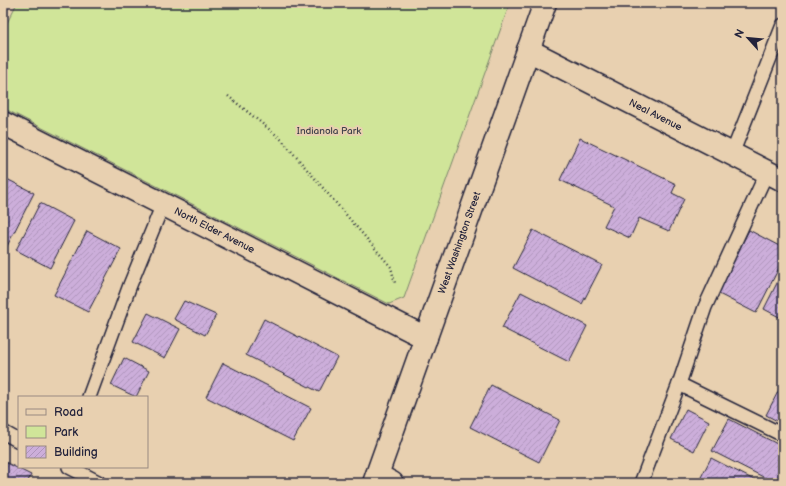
<svg xmlns="http://www.w3.org/2000/svg" width="786" height="486" font-family="'Balsamiq Sans',sans-serif">
<style>
.green{fill:#d0e599;stroke:#79846a}
.building{fill:url(#building-hatch);stroke:#22223b}
.lines{fill:none;stroke-linecap:round;stroke-linejoin:round}
.service-casing{stroke:#22223b;stroke-width:16}
.minor-casing{stroke:#22223b;stroke-width:25}
.primary-casing{stroke:#22223b;stroke-width:25}
.path{stroke:#22223b;stroke-width:2.5;stroke-dasharray:1 3;stroke-linecap:butt}
.service{stroke:#e8d0b0;stroke-width:13}
.minor{stroke:#e8d0b0;stroke-width:22}
.primary{stroke:#e8d0b0;stroke-width:22}
.labels{text-anchor:middle;dominant-baseline:central;stroke-width:4;stroke-linejoin:round;paint-order:stroke}
.street-label{font-size:10px;fill:#22223b;stroke:#e8d0b0}
.park-label{font-size:10px;fill:#3c3f49;stroke:#e8d0b0}
</style>
<defs>
<pattern id="building-hatch" width="6" height="6" patternUnits="userSpaceOnUse"><rect width="6" height="6" fill="#ccaeda"/><path d="M-1 1l2-2M0 6l6-6M5 7l2-2" fill="none" stroke="#af95bc"/></pattern>
</defs>
<rect width="100%" height="100%" fill="#e8d0b0"/>
<filter id="ink" filterUnits="userSpaceOnUse"><feTurbulence type="fractalNoise" baseFrequency=".025" numOctaves="2"/><feDisplacementMap in="SourceGraphic" scale="8" xChannelSelector="R" yChannelSelector="G"/><feConvolveMatrix kernelMatrix="1 2 1 2 8 2 1 2 1" color-interpolation-filters="sRGB"/></filter>
<g filter="url(#ink)">
<polygon class="green" points="17,3 510,3 404,298 389,304 3,108 3,31"/>
<g class="building">
<polygon points="580,138 676,184 672,193 684,199 669,231 639,218 630,238 604,226 614,206 560,180"/>
<polygon points="3,177 34,193 3,254"/>
<polygon points="40,203 74,221 50,268 16,250"/>
<polygon points="533,230 602,265 582,304 513,268"/>
<polygon points="749,230 783,248 783,260 756,313 717,293"/>
<polygon points="87,231 121,249 88,312 54,295"/>
<polygon points="783,271 783,319 764,309"/>
<polygon points="521,292 587,326 569,362 502,328"/>
<polygon points="184,301 216,315 205,335 174,319"/>
<polygon points="148,313 180,329 165,358 133,342"/>
<polygon points="264,319 337,357 319,392 246,355"/>
<polygon points="124,358 149,371 136,397 111,385"/>
<polygon points="223,363 311,408 293,441 206,397"/>
<polygon points="783,382 783,424 766,415"/>
<polygon points="491,385 560,420 539,462 470,427"/>
<polygon points="686,409 709,421 694,451 671,439"/>
<polygon points="729,419 783,447 783,467 775,483 712,451"/>
<polygon points="711,458 760,483 698,483"/>
<polygon points="3,461 31,475 27,483 3,483"/>
</g>
<g class="lines">
<g class="service-casing">
<g id="service">
<polyline points="732,154 783,25"/>
<polyline points="679,384 783,435"/>
<polyline points="89,397 130,285 163,204"/>
<polyline points="3,432 19,441"/>
<polyline points="69,467 100,483"/>
<polyline points="641,483 679,384 705,307 767,172"/>
</g>
</g>
<g class="minor-casing">
<g id="minor">
<path id="s1" d="M 528,50 L 783,180"/>
<path id="s2" d="M 3,123 L 426,338"/>
<polyline points="377,475 392,483"/>
</g>
</g>
<g class="primary-casing">
<g id="primary">
<path id="s3" d="M 374,483 L 545,3"/>
</g>
</g>
<polyline class="path" points="228,96 280,138 391,267 395,283"/>
<use href="#service" class="service"/>
<use href="#minor" class="minor"/>
<use href="#primary" class="primary"/>
</g>
</g>
<g class="labels">
<g class="street-label">
<text stroke="none"><textPath href="#s1" startOffset="143">Neal Avenue</textPath></text>
<text stroke="none"><textPath href="#s2" startOffset="237">North Elder Avenue</textPath></text>
<text stroke="none"><textPath href="#s3" startOffset="255">West Washington Street</textPath></text>
</g>
<g class="park-label">
<text x="329" y="131">Indianola Park</text>
</g>
</g>
<rect width="786" height="486" fill="none" stroke="#e8d0b0" stroke-width="16"/>
<rect x="8" y="8" width="770" height="470" fill="none" stroke="#22223b" stroke-width="1.5" filter="url(#ink)"/>
<rect x="18" y="396" width="130" height="72" fill="#e8d0b0" stroke="#998a81"/>
<rect x="26" y="409" width="20" height="6" fill="#e8d0b0" stroke="#998a81"/>
<text x="54" y="416" font-size="12" fill="#22223b">Road</text>
<rect x="26" y="426" width="20" height="12" fill="#d0e599" stroke="#998a81"/>
<text x="54" y="436" font-size="12" fill="#22223b">Park</text>
<rect x="26" y="446" width="20" height="12" fill="url(#building-hatch)" stroke="#998a81"/>
<text x="54" y="456" font-size="12" fill="#22223b">Building</text>
<g transform="translate(748 38) rotate(297)" stroke="#e8d0b0" stroke-width="3" paint-order="stroke">
<path d="M0-3L7 15L0 10L-7 15Z" fill="#22223b"/>
<text y="-6" font-size="11" font-weight="bold" text-anchor="middle" fill="#22223b">N</text>
</g>
</svg>
